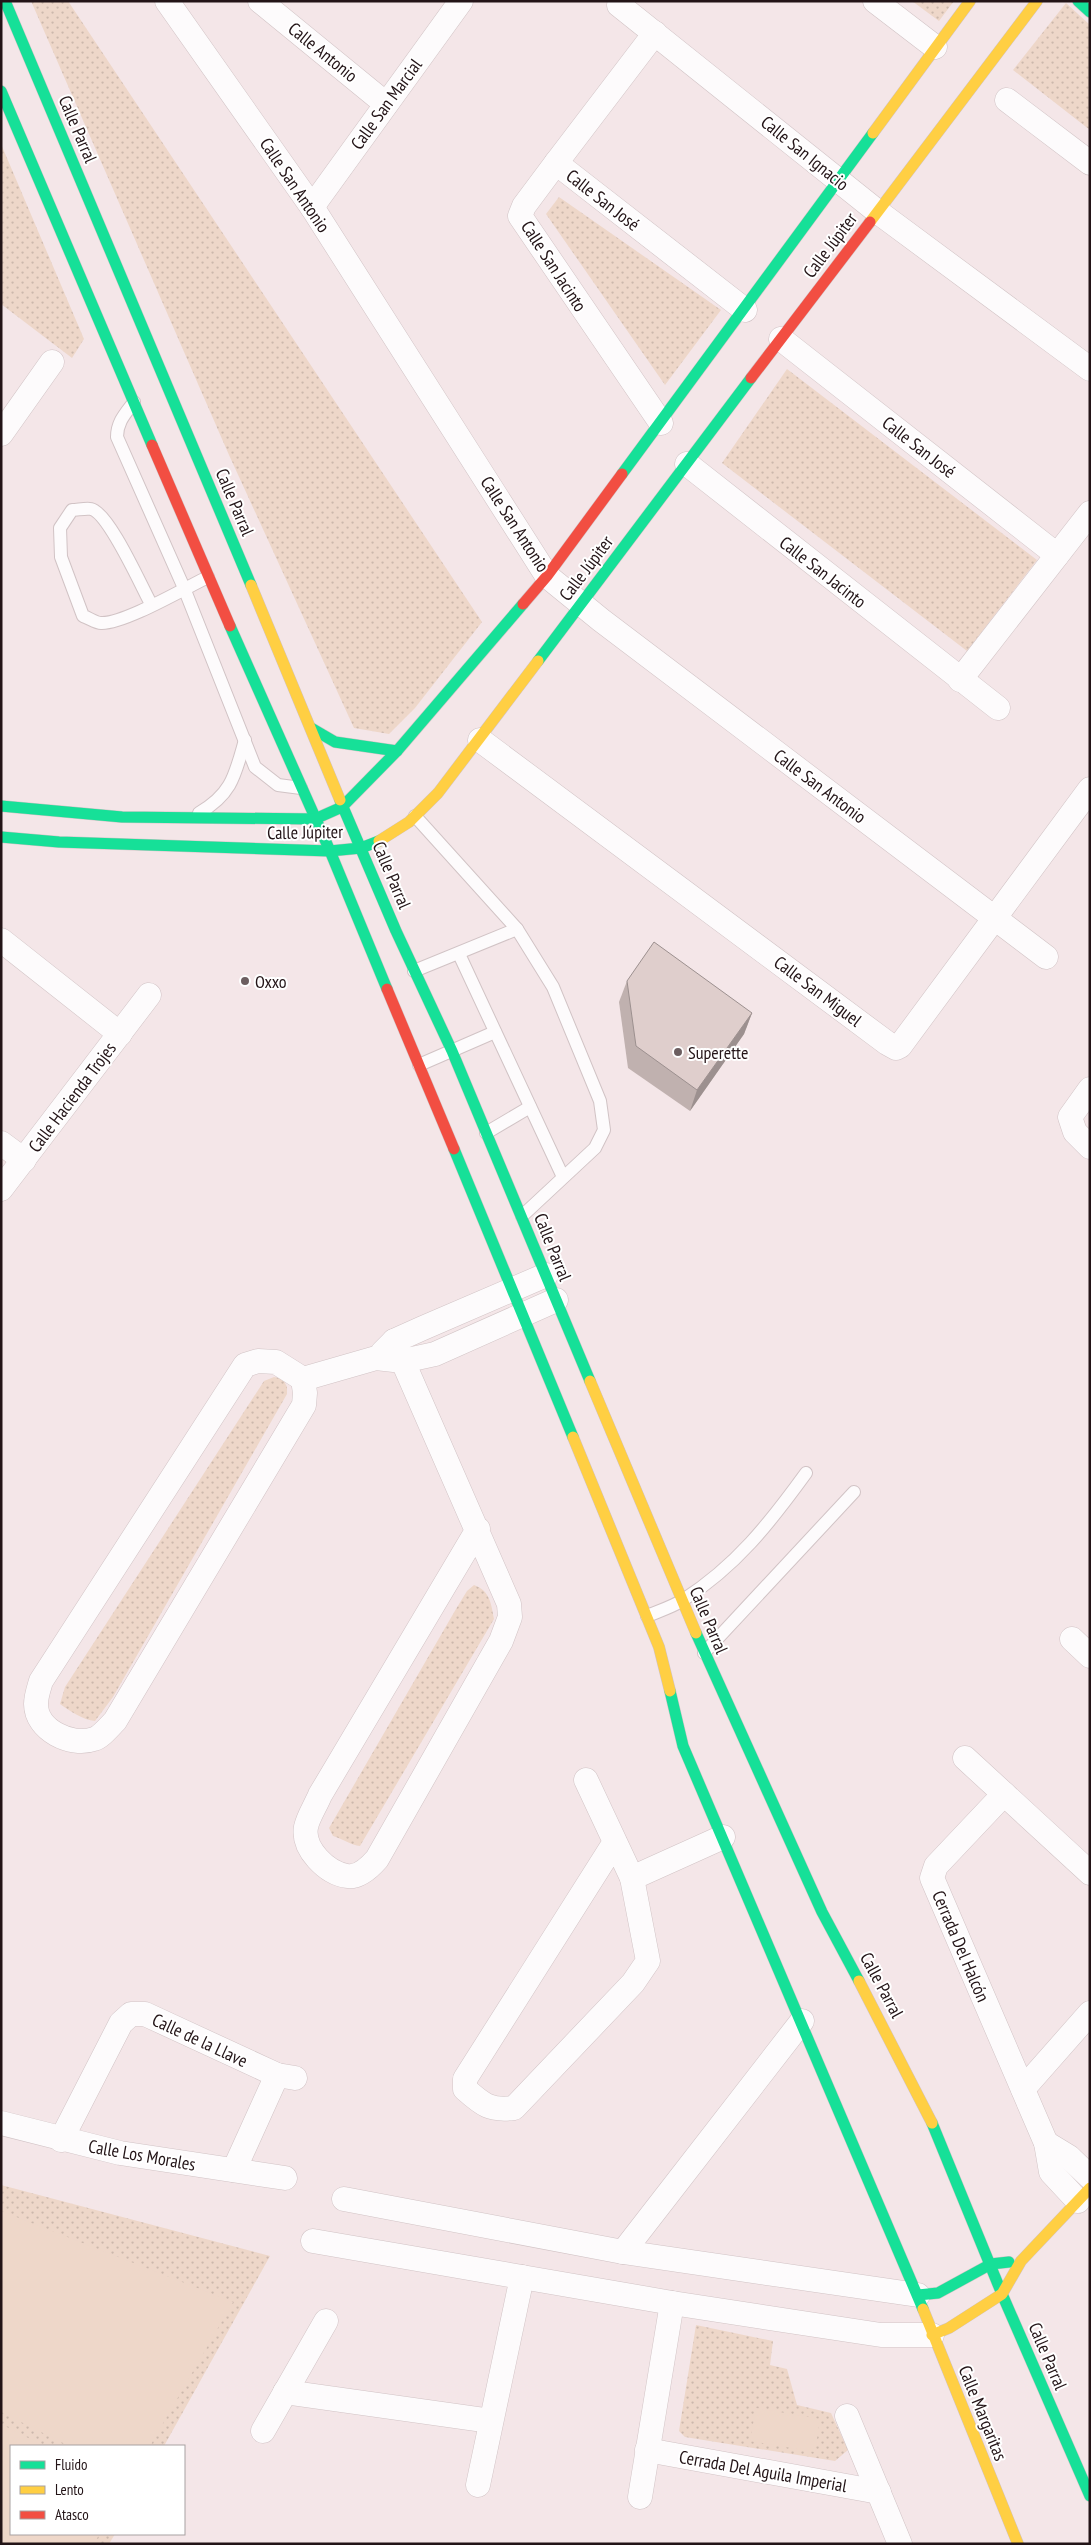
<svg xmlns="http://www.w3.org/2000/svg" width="1091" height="2545" font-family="'PT Sans Narrow',sans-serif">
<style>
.green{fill:url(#green-dots)}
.pitch{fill:#eed7c9}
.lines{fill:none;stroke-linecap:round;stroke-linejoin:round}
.lane-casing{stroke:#d1c3c5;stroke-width:14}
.street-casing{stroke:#d1c3c5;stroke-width:25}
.fast-casing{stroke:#d1c3c5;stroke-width:12}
.slow-casing{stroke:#d1c3c5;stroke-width:12}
.jam-casing{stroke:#d1c3c5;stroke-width:12}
.lane{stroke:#fdfbfc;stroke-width:12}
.street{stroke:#fdfbfc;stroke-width:24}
.fast{stroke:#16e098;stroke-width:11}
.slow{stroke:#ffcf43;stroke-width:11}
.jam{stroke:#f24e42;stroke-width:11}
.wall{fill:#c0b1af}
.shaded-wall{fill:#9c908f}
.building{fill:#dfcecc;stroke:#9c908f}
.poi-dot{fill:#6c5e60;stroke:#fff;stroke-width:2}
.labels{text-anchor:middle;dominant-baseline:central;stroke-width:4;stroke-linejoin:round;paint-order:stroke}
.street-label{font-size:18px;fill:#231417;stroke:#fff}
.poi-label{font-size:18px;fill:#231417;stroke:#fff;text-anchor:start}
</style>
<defs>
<pattern id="green-dots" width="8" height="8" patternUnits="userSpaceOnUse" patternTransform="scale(1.25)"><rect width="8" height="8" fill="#eed7c9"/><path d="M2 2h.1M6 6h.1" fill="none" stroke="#ccb8ac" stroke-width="1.8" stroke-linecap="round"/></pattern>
</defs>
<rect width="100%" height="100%" fill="#f4e6e8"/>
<g class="green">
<polygon points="31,1 68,1 482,622 415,708 389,734 354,728 229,455"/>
<polygon points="912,1 954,1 939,21"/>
<polygon points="1066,3 1090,25 1090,130 1013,70"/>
<polygon points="1,144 84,339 72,358 1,304"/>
<polygon points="559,197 721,310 665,385 546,214"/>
<polygon points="787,369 1037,560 967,651 722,463"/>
<path d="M 274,1377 L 283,1379 L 287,1387 L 287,1394 L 113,1697 L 95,1721 C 83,1720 70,1711 60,1704 L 65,1687 L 264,1381 Z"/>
<path d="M 474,1585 C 490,1591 491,1603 494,1619 L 360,1846 C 351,1845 343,1839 333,1836 L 329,1828 L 456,1609 L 467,1591 Z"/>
<polygon points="1,2185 270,2256 164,2446 11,2446 11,2534 115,2534 109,2544 1,2544"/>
<polygon points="696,2325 773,2341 770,2365 787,2369 797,2405 831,2413 848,2450 835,2461 685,2437 679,2431"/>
</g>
<g class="pitch">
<polygon points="1,2211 233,2302 150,2446 69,2446 1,2412"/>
<polygon points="756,2408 820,2419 815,2452 750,2441"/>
<polygon points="1,2424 44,2446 11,2446 11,2534 100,2534 93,2544 1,2544"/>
</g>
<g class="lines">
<g class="lane-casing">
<g id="lane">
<path d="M 134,402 C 125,414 117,422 117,437 L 184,588 L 255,767 L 278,785 L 301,788"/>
<path d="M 151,604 C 141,586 109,513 91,509 C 86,508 77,510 72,510 L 60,528 L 61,557 L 83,616 C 89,618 96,623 101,623 C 124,624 185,588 208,577"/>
<path d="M 199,813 C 232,794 235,775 245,740"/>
<polyline points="415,816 517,929 553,987 600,1101 604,1130 595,1148 522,1216"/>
<polyline points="459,954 563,1177"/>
<polyline points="414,971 517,929"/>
<polyline points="419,1065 495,1032"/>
<polyline points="486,1133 530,1107"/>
<path d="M 647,1616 C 659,1611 672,1607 683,1600 C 736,1566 769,1524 806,1473"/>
<polyline points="704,1653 854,1492"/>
</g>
</g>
<g class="street-casing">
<g id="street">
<polyline points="167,1 312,207 547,576 601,620 1046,957"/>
<polyline points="260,1 386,104"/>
<polyline points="875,1 935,47"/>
<polyline points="619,5 878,212 1090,369"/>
<polyline points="655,33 556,163 524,206 520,216 661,423"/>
<polyline points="1007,100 1090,163"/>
<polyline points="556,163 745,310"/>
<polyline points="312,207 461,1"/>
<polyline points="781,339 1057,555"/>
<polyline points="1,434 52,362"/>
<polyline points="687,464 998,708"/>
<polyline points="960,680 1090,513"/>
<polyline points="480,740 887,1043 896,1048 900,1046 1090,789"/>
<polyline points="1,940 120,1034"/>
<polyline points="1090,1089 1070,1117 1075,1132 1090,1147"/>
<polyline points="1,1143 24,1160"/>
<polyline points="1,1189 149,995"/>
<path d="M 394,1341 L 509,1604 L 510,1617 L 501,1641 L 377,1859 C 370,1867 359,1878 347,1876 C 327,1873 302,1849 306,1827 C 308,1817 316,1805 320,1795 L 478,1529"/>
<polyline points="383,1352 394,1341 423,1328 546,1275"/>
<path d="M 258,1361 L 276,1362 L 303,1379 L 305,1393 L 304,1405 L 115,1721 C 109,1727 101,1737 94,1739 C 71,1747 36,1730 36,1704 C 36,1696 39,1688 41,1681 L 245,1365 Z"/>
<polyline points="303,1379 376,1358 403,1361 435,1354 556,1300"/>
<polyline points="1072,1639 1090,1656"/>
<polyline points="965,1758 1090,1873"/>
<path d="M 586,1780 L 632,1878 L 648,1961 L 633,1983 L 514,2108 C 490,2111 483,2105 465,2089 L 465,2079 L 615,1842"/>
<polyline points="1004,1794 936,1866 932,1878 1046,2143 1051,2172 1078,2201"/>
<polyline points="632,1878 723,1837"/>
<polyline points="1023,2089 1090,2013"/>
<polyline points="1,2123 120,2153 285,2178"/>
<polyline points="61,2140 121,2023 131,2014 145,2014 277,2075 295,2078"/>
<polyline points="1046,2143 1069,2157 1090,2177"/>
<polyline points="234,2170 277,2075"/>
<polyline points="344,2199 623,2252 918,2295"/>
<polyline points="313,2241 672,2303 881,2335 932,2335"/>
<polyline points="623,2252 802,2021"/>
<polyline points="285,2392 491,2421"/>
<polyline points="847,2416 900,2544"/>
<polyline points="263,2431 326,2321"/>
<polyline points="647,2450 879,2492"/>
<polyline points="478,2485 522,2277"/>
<polyline points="640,2497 672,2303"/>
</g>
</g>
<g class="fast-casing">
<g id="fast">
<polyline points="5,1 251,585"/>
<polyline points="1078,1 1090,12"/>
<polyline points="1,91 152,445"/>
<polyline points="622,474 873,133"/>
<polyline points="230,626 330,851 387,989"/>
<polyline points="538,661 751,378"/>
<polyline points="311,728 335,742 397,751"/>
<polyline points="340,800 396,931 452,1051 590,1381"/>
<polyline points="1,806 122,817 315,819 342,807 397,751 523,604"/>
<polyline points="1,837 59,842 330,851 361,848 379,841"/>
<polyline points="454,1149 573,1437"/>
<polyline points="696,1633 822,1912 859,1981"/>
<polyline points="670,1691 683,1746 923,2309"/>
<polyline points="932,2123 1002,2294 1090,2496"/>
<polyline points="918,2295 938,2293 991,2264 1009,2262"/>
</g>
</g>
<g class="slow-casing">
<g id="slow">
<polyline points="873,133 970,1"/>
<polyline points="870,222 1037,1"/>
<polyline points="251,585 340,800"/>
<polyline points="379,841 409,822 438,793 538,661"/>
<polyline points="590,1381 696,1633"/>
<polyline points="573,1437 659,1647 670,1691"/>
<polyline points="859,1981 932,2123"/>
<polyline points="923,2309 1018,2544"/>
<polyline points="932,2335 949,2328 1002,2294 1021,2261 1090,2188"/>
</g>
</g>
<g class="jam-casing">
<g id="jam">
<polyline points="751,378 870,222"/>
<polyline points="152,445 230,626"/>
<polyline points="523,604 547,576 622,474"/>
<polyline points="387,989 454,1149"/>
</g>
</g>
<use href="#lane" class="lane"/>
<use href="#street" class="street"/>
<use href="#fast" class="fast"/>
<use href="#slow" class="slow"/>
<use href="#jam" class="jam"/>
</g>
<polygon class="wall" points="627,981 752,1013 744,1034 690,1111 628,1068 619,1002"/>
<polygon class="shaded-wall" points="752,1013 744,1034 690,1111 697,1090"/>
<polygon class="building" points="654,942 752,1013 697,1090 636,1046 627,981"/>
<g class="poi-dot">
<circle cx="245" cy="981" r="5"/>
<circle cx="678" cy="1052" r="5"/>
</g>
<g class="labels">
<g class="street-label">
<text transform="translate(323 52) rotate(39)">Calle Antonio</text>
<text transform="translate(386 104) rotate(-54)">Calle San Marcial</text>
<text transform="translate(78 129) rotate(67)">Calle Parral</text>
<text transform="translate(805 153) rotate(39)">Calle San Ignacio</text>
<text transform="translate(295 185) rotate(56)">Calle San Antonio</text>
<text transform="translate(603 200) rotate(38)">Calle San José</text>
<text transform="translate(830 245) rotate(-53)">Calle Júpiter</text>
<text transform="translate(554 266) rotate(57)">Calle San Jacinto</text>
<text transform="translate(919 447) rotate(38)">Calle San José</text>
<text transform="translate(235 502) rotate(67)">Calle Parral</text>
<text transform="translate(515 524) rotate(57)">Calle San Antonio</text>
<text transform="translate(586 568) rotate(-53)">Calle Júpiter</text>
<text transform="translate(823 572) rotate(38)">Calle San Jacinto</text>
<text transform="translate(820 786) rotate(37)">Calle San Antonio</text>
<text transform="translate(305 832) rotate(-1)">Calle Júpiter</text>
<text transform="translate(392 875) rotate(67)">Calle Parral</text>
<text transform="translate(818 991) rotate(37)">Calle San Miguel</text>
<text transform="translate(72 1097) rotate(-53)">Calle Hacienda Trojes</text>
<text transform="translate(553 1247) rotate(68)">Calle Parral</text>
<text transform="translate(709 1620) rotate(67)">Calle Parral</text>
<text transform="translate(961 1946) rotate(67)">Cerrada Del Halcón</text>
<text transform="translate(882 1985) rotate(62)">Calle Parral</text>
<text transform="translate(200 2040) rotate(25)">Calle de la Llave</text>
<text transform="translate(142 2155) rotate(10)">Calle Los Morales</text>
<text transform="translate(1048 2356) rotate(67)">Calle Parral</text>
<text transform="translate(983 2413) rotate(68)">Calle Margaritas</text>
<text transform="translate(763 2471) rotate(10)">Cerrada Del Aguila Imperial</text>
</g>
<g class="poi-label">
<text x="255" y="981">Oxxo</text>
<text x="688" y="1052">Superette</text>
</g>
</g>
<rect width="1091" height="2545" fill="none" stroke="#231417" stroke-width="5"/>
<rect x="10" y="2445" width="175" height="90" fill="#ffffff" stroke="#a7a1a2"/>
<rect x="20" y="2461" width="25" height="8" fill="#16e098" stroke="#a7a1a2"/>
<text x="55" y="2470" font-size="15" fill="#231417">Fluido</text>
<rect x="20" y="2486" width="25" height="8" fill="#ffcf43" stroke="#a7a1a2"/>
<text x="55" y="2495" font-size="15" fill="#231417">Lento</text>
<rect x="20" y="2511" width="25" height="8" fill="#f24e42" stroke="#a7a1a2"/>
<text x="55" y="2520" font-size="15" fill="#231417">Atasco</text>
</svg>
